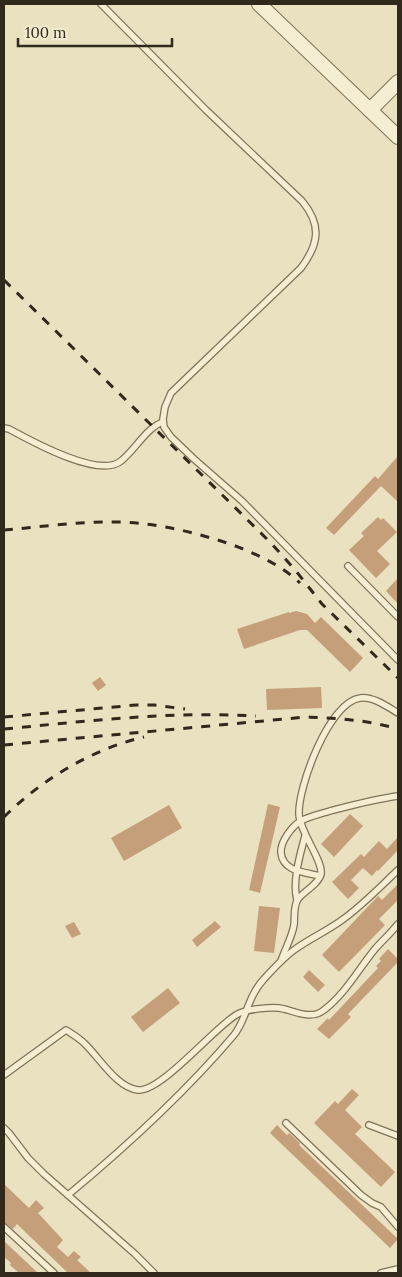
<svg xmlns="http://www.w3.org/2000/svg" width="402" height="1277" font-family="Lora,serif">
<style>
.building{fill:#c59f79}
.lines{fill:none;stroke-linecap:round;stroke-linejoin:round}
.service-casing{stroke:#81725a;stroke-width:8}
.tertiary-casing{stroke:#81725a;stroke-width:16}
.service{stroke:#f5eed2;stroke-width:5.5}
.tertiary{stroke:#f5eed2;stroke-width:14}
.rail{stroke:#32291d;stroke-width:3;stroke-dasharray:9 9;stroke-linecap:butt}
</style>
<rect width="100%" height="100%" fill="#e9e1c0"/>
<g class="building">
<polygon points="398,456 398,502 381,486 334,535 326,528 375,476 378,479"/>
<polygon points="378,517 381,520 383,518 397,532 377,551 390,564 376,578 349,550 364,536 361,533"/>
<polygon points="398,578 398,604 386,591"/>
<polygon points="296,611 307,614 315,623 321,617 363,658 350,672 307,630 300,630 244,649 237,629 289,612 289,613"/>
<polygon points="100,677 106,685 98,691 92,683"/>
<polygon points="321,687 322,708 267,710 266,689"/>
<polygon points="268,804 280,807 260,893 249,890"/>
<polygon points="169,805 182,828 124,861 111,838"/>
<polygon points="350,814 363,826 334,857 321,844"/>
<polygon points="398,837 398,850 378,871 377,870 372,876 363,868 351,880 359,888 348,899 332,882 361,854 364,857 379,841 387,849"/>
<polygon points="398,884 398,900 379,919 385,925 339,972 322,955 378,896 382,900"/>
<polygon points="259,906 280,908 274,953 254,951"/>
<polygon points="215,921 221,927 197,947 192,940"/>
<polygon points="74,922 81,934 72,938 65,926"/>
<polygon points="388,949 398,959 398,962 348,1014 351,1017 329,1039 317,1029 328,1018 329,1020 378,968 376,966 381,961 379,959"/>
<polygon points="309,970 325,985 318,992 303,977"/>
<polygon points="168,988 180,1003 143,1032 131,1017"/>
<polygon points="352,1089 359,1095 345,1110 362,1127 355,1134 395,1172 381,1187 314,1123 335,1101 338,1104"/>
<polygon points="277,1125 287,1135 289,1133 300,1143 299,1145 398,1239 390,1248 270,1133"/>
<polygon points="4,1184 29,1208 36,1200 44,1208 38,1213 63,1240 57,1247 68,1257 74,1251 81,1257 77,1260 91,1273 68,1273 17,1224 13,1229 4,1222"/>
<polygon points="4,1241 38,1273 19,1273 10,1265 11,1263 4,1257"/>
</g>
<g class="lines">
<g class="service-casing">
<g id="service">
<path d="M 101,4 L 206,110 L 302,201 C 322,225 319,244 301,268 L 171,393 L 165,407 L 163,419 L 164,427 L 171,437 L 194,459 L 242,501 L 398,660"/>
<path d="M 4,428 L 9,429 C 31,441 99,479 121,461 C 136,449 146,428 163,422"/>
<polyline points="348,566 398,617"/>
<path d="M 320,876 C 305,872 283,872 281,853 C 280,842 292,826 301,821 C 309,816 321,814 330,811 C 353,805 375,799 398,796"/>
<path d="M 297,900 C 292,881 300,855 305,836"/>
<path d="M 281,961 C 285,949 292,937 294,925 C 295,916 293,907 298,899 C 304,891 319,884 321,874 C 323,860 300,833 299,814 C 298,787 329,702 360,698 C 373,696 388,707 398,713"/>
<path d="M 4,1075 L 66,1030 C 72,1034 79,1038 84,1043 C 99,1057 117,1088 138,1090 C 161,1092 213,1029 236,1015 C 245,1009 274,1006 284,1009 C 297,1012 312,1020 324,1010 C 345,994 358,970 375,949 C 382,941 391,933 398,924"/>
<polyline points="286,1123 361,1195 372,1203 381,1207 398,1227"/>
<polyline points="369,1125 398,1136"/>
<polyline points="4,1128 9,1133 28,1158 44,1174 135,1254 154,1273"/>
<path d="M 68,1195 C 127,1146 184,1094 234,1035 C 247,1019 247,997 264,979 C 273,969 283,958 294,950 C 309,939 327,931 342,920 C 362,906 380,887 398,870"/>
<polyline points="4,1227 54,1273"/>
<polyline points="381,1273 398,1269"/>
</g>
</g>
<g class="tertiary-casing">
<g id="tertiary">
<polyline points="259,4 398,137"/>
<polyline points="370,110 398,82"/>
</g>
</g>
<use href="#service" class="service"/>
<use href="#tertiary" class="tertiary"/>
<g class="rail">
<polyline points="4,280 271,543 296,571 322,604 398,678"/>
<path d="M 4,530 C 41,527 80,521 118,522 C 157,523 194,532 230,544 C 255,553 281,565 300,583"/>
<polyline points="4,717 136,705 154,705 185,709"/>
<path d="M 4,729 C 88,721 171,711 256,716"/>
<path d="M 4,745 L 306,717 C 337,718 368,720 398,729"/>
<path d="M 4,817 C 41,780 92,749 144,737"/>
</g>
</g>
<rect width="402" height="1277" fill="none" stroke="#32291d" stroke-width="10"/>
<path d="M18 38v8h154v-8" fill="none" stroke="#32291d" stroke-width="2.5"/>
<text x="25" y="38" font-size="15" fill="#32291d" stroke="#f2ebcf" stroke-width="4" paint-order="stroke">100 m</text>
</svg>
